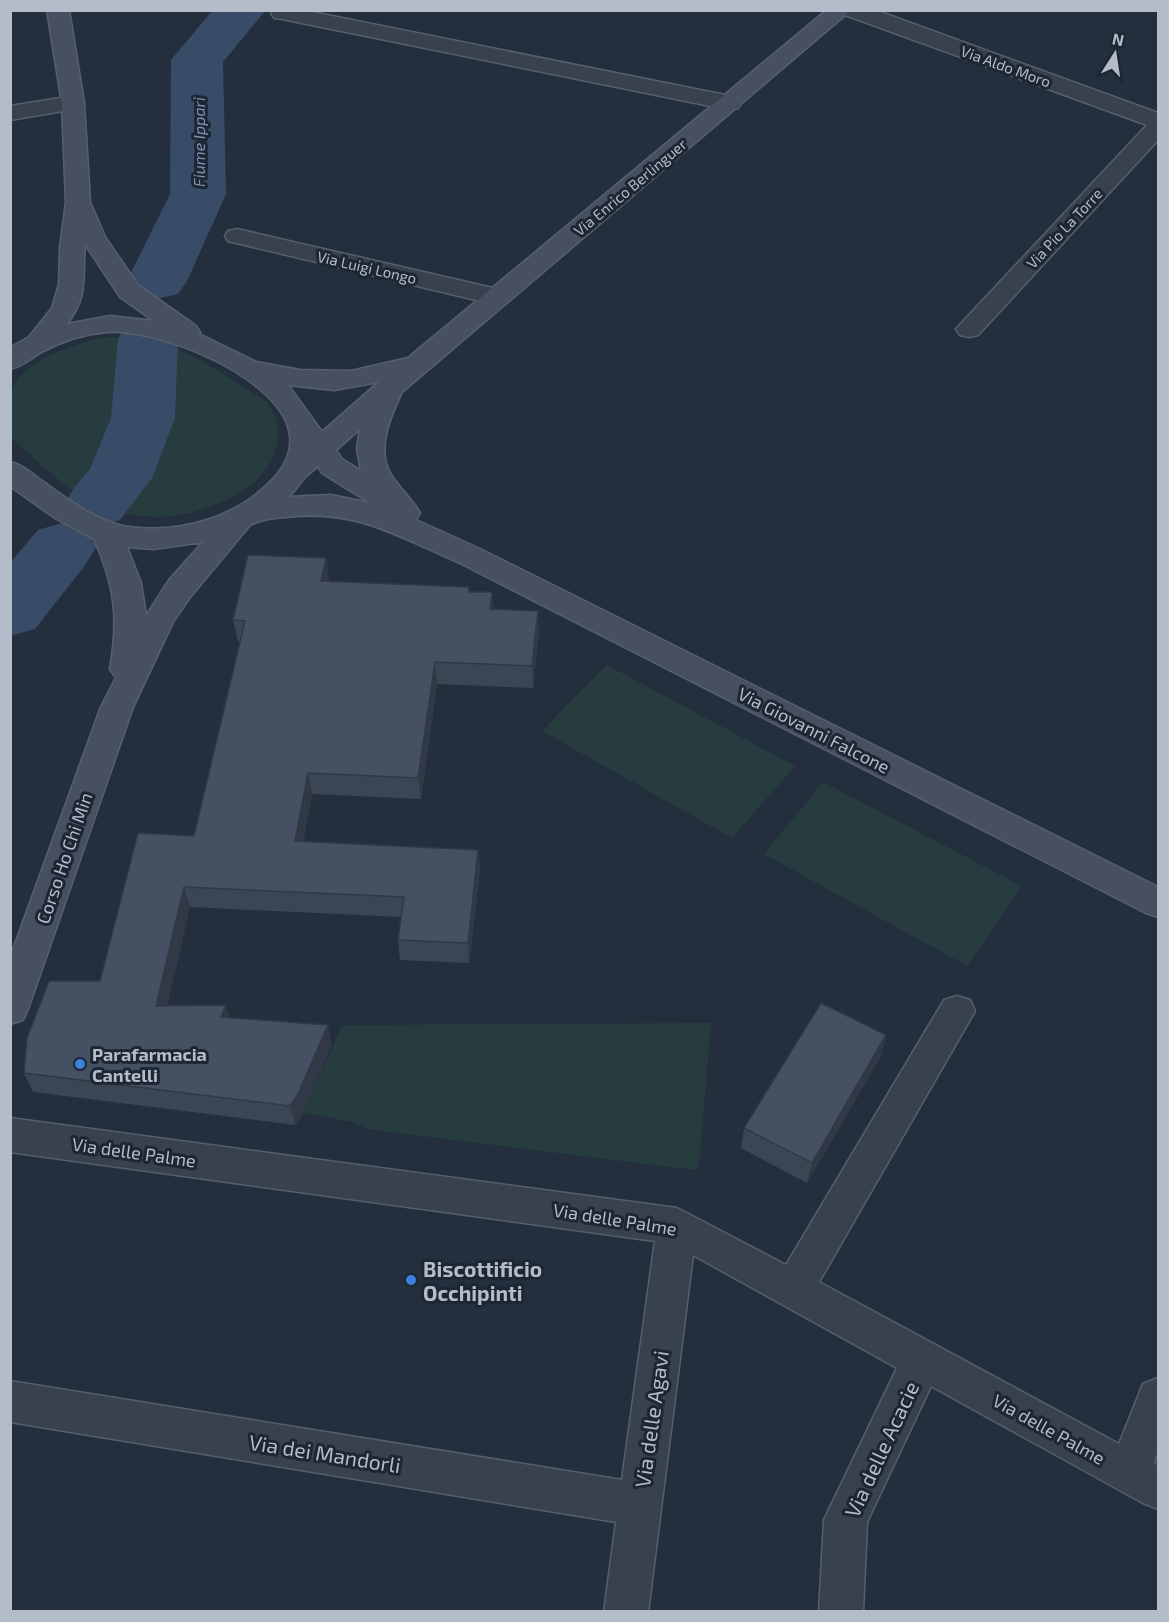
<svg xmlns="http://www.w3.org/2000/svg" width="1169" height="1622" font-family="'Exo 2',sans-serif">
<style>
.green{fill:#263c3f}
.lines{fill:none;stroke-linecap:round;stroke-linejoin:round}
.river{fill:#394c67;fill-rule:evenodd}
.street-casing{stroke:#565f6c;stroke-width:3}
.secondary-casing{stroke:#565f6c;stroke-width:3}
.street{fill:#38414e;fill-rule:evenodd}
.secondary{fill:#465061;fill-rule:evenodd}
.wall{fill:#3b4654}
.shaded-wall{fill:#303945}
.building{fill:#455162;stroke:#303945;stroke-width:1.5}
.shop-dot{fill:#3f7fe0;stroke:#1d2633;stroke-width:2}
.labels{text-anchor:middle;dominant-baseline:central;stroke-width:6;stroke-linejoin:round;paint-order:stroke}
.far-street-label{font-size:15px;fill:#b4bcc9;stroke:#1d2633}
.far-water-label{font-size:16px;font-style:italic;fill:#7c92b1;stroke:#1d2633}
.street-label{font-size:18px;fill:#b4bcc9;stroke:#1d2633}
.poi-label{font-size:18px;font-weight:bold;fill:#b4bcc9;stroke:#1d2633;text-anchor:start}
.near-poi-label{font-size:21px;font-weight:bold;fill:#b4bcc9;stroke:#1d2633;text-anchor:start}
.near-street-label{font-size:21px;fill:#b4bcc9;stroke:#1d2633}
</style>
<rect width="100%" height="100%" fill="#242f3e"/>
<g class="green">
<path d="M 106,337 C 154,336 181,347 221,373 C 235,382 253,391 266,402 C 275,410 278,424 278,435 C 278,481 223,506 185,514 C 164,519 138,517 117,512 C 79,503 39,463 11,437 C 10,423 7,403 12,390 C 23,359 78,343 106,337 Z"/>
<polygon points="607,665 795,766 732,838 542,731"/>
<polygon points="823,782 1022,886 967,966 764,854"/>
<polygon points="711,1023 699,1165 695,1170 367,1129 353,1122 303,1113 342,1025"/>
</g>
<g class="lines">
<g class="river">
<polygon points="213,10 266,10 223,62 226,194 187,281 178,294 157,299 136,294 127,281 170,194 171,60"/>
<polygon points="148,320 170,325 178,339 175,418 152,478 120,520 97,527 74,520 64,504 74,488 90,469 111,418 118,339 126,325"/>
<polygon points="62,523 86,530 96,547 86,564 35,629 10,636 10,563 38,530"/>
</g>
<g class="street-casing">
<g id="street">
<polygon points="273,10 302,10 730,96 738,98 741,103 738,108 730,110 282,19 274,18 271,13"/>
<polygon points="843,10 875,10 1158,113 1158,140 978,335 969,337 960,335 956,329 1147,125 845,15"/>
<polygon points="73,96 81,98 84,103 81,108 10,120 10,106"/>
<polygon points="237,229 497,289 506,291 510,297 506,303 497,305 228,241 225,236 228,231"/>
<polygon points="957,996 970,1000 975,1011 819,1282 1119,1444 1143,1384 1158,1378 1158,1450 1154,1463 1158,1465 1158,1509 1143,1503 931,1386 867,1522 863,1612 819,1612 824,1520 897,1368 693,1255 648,1612 604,1612 616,1522 10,1422 10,1381 622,1480 655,1241 10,1152 10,1118 677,1208 786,1265 944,1000"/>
</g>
</g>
<g class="secondary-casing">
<path id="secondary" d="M 47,10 L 69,10 L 84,103 L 90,202 L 105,237 L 138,285 L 196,326 L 200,332 L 199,334 L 256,362 L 300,370 L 351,371 L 408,358 L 827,10 L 851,10 L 402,392 C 391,415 376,448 390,473 C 398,487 412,499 420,513 L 416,520 L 480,549 L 1158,887 L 1158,917 L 1146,913 L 460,563 C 399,537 355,508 286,517 C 274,518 261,519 250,525 L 191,596 L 173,622 L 133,707 L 28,1009 L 23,1020 L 10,1024 L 10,958 L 101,707 L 116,678 L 110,669 C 119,618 115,586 94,539 L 55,518 L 10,486 L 10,462 C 24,465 33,475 45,483 C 69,501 99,523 129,527 C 182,534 238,517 274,478 C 284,467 292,452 290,436 C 284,378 159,328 107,332 C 84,334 62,341 42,352 C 31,358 23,366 10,369 L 10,348 L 29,337 L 52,308 L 59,284 L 60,248 L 66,202 L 62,103 ZM 85,244 L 120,297 L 154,321 L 110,316 L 67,324 C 89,296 82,276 85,244 ZM 379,382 L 322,432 L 288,385 L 334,390 ZM 360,429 L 357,449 L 361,471 L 342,459 L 336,450 ZM 318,466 L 322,473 L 370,503 L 331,495 L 289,497 L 305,477 ZM 203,542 L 169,580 L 146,616 L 141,583 L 127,547 L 154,549 Z"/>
</g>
<use href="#street" class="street"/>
<use href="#secondary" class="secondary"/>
</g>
<g class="wall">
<polygon points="326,558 329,581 469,592 492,592 493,609 539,632 533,688 437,684 421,799 312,794 303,842 478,850 480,870 469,963 400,960 398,940 401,917 190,907 167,1006 226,1005 230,1018 332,1044 303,1113 295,1125 33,1092 24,1073 100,981 194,836 240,642 238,642 233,620"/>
<polygon points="886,1035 881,1056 807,1183 741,1148 744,1128"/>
</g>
<g class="shaded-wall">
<polygon points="326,558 329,580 325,603 321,581"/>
<polygon points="492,592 494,614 490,609"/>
<polygon points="538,611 539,632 533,688 532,666"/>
<polygon points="435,662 437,684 421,799 418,778"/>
<polygon points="308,773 312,794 299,862 295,841"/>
<polygon points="478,850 480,870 469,963 468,943"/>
<polygon points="184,887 190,907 163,1025 156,1006"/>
<polygon points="226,1005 232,1024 221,1017"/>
<polygon points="328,1025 332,1044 303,1113 295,1125 290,1106"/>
<polygon points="886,1035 881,1056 807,1183 812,1163"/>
</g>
<g class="building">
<polygon points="248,555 326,558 321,581 469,587 469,592 492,592 490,609 538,611 532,666 435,662 418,778 308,773 295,841 478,850 468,943 398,940 404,897 184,887 156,1006 226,1005 221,1017 328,1025 298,1094 290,1106 24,1073 27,1038 49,981 100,981 138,833 194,836 245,621 233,620"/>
<polygon points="821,1003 886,1035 812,1163 744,1128"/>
</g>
<g class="shop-dot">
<circle cx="80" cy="1064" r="6"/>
<circle cx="411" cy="1280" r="6"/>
</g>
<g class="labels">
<g class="far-street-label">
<text transform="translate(1006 66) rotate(20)">Via Aldo Moro</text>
<text transform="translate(630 187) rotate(-40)">Via Enrico Berlinguer</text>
<text transform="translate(1064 228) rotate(-47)">Via Pio La Torre</text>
<text transform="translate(367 267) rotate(13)">Via Luigi Longo</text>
</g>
<g class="far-water-label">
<text transform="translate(198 142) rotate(-90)">Fiume Ippari</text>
</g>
<g class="street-label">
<text transform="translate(814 730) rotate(27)">Via Giovanni Falcone</text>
<text transform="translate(64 858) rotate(-71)">Corso Ho Chi Min</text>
<text transform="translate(134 1152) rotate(8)">Via delle Palme</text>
<text transform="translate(615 1219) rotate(9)">Via delle Palme</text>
<text transform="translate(1049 1429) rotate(29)">Via delle Palme</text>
</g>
<g class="poi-label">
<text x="92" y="1054">Parafarmacia<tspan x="92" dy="21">Cantelli</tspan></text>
</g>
<g class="near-poi-label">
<text x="423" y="1268">Biscottificio<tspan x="423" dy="24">Occhipinti</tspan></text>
</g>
<g class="near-street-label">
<text transform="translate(651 1419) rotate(-82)">Via delle Agavi</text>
<text transform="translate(881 1449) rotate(-65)">Via delle Acacie</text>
<text transform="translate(325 1453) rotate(9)">Via dei Mandorli</text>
</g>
</g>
<rect width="1169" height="1622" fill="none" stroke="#b4bcc9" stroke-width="24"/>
<g transform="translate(1115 54) rotate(12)" stroke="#1d2633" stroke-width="4.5" paint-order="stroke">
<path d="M0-4.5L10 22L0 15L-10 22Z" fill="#b4bcc9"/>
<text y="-9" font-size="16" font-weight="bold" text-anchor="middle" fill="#b4bcc9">N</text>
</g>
</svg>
